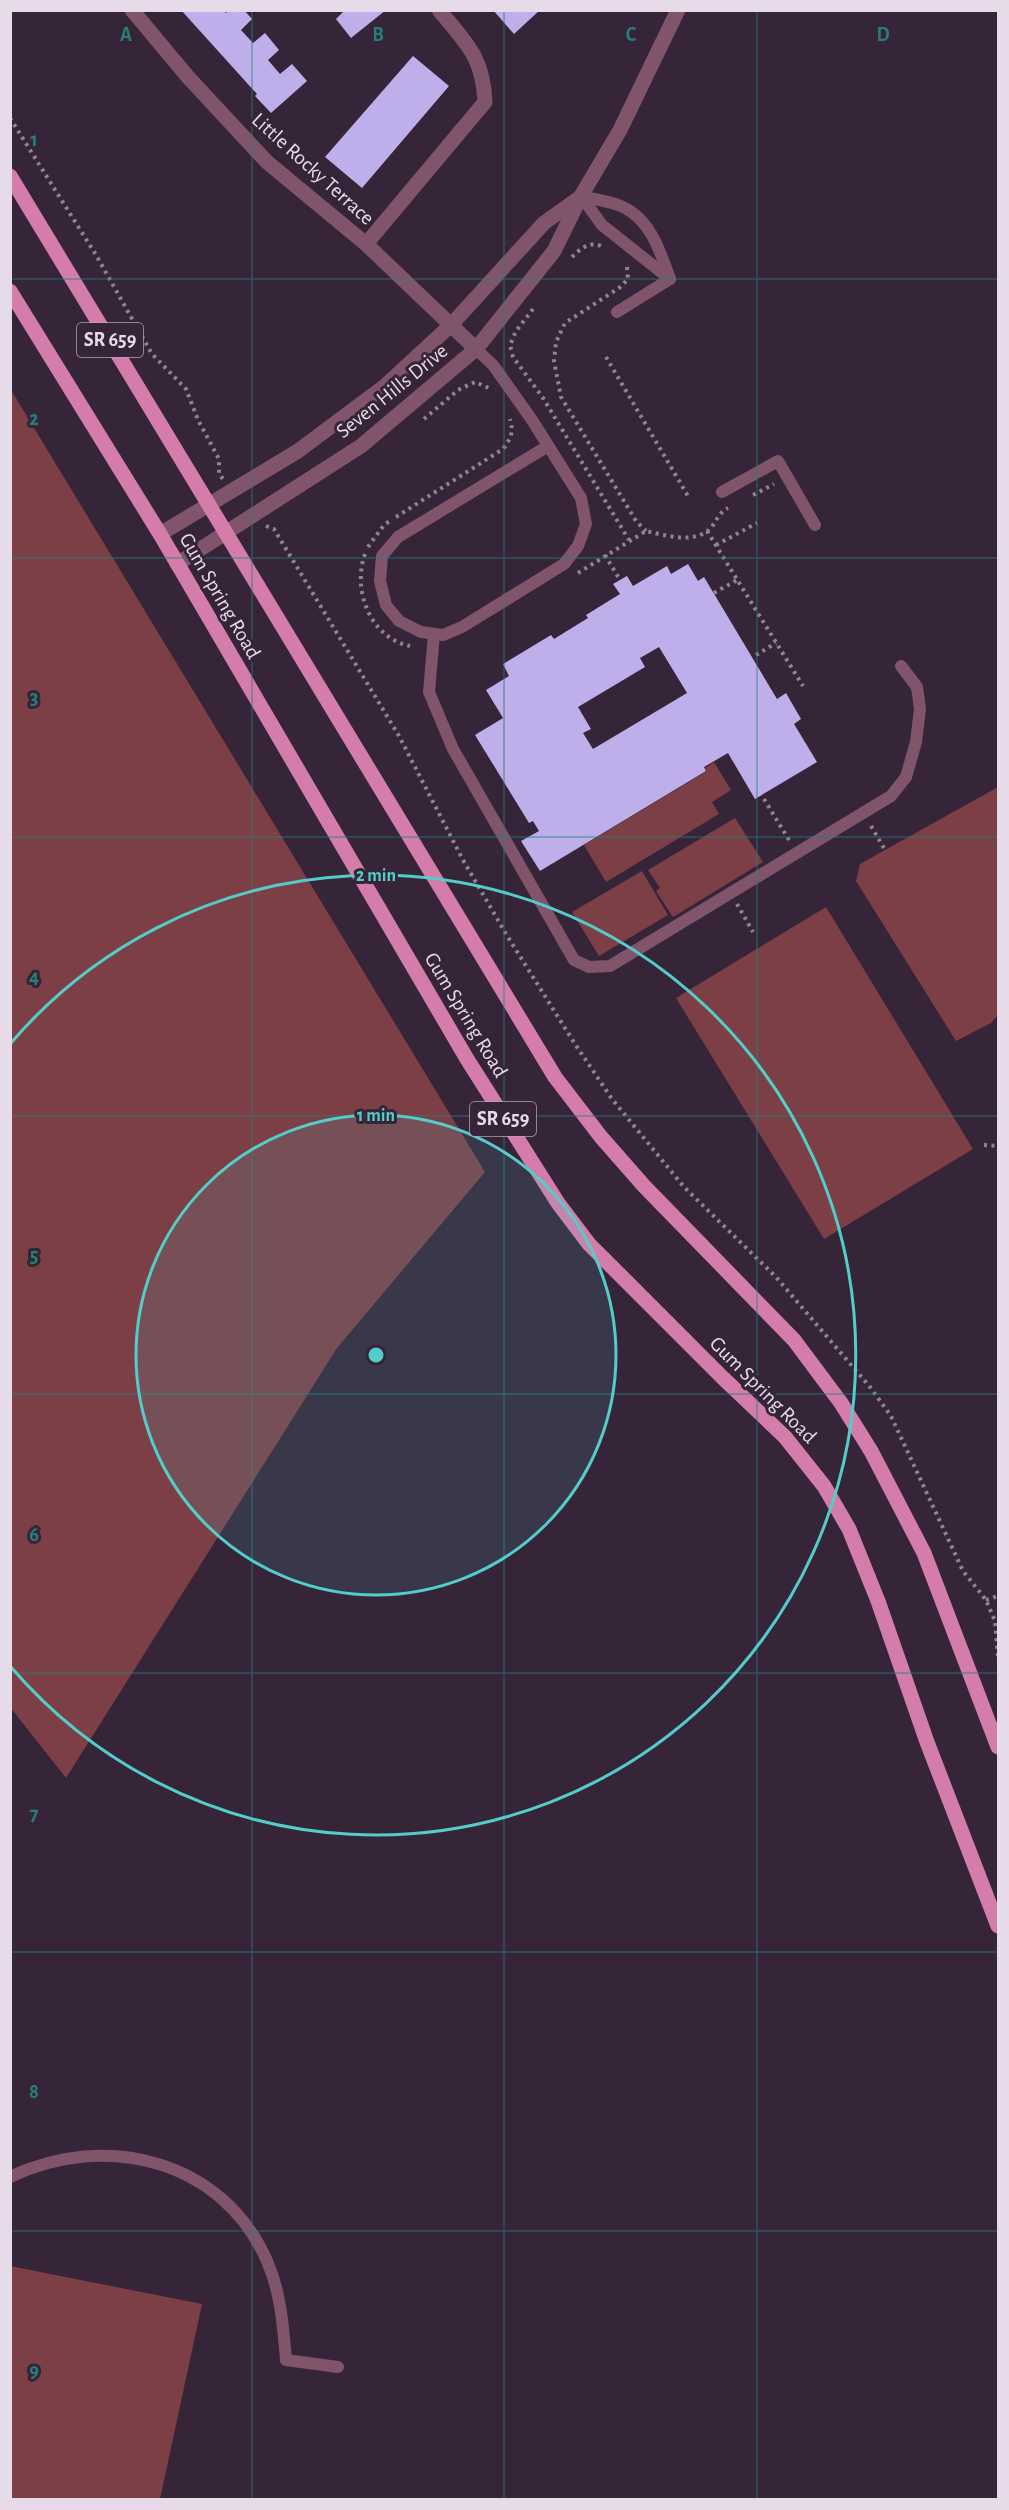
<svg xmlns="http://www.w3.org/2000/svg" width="1009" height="2510" font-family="'Alegreya Sans',sans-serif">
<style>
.green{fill:#7c3f46}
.building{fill:#beafea;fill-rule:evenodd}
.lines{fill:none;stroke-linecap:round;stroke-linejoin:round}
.path{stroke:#928394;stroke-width:4;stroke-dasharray:3 4.5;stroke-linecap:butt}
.lane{stroke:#80556b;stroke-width:12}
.street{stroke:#80556b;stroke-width:15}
.primary{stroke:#d47caa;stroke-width:15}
.grid{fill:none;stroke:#25807a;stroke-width:1.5;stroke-opacity:0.55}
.ring{fill:none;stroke:#53cdca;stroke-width:3}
.labels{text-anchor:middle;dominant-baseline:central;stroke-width:6;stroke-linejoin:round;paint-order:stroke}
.shield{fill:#362439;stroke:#b2a4b4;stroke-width:1.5}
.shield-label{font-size:20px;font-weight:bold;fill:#e7dbe9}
.street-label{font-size:21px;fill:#e7dbe9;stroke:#362439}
.grid-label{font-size:20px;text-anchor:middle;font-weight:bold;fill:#25807a;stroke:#362439;stroke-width:6;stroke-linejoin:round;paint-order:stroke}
.centre{fill:#53cdca;stroke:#362439;stroke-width:3}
.ring-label{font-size:18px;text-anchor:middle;font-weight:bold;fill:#53cdca;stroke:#362439;stroke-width:6;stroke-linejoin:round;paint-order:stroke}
</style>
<rect width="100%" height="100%" fill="#362439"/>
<g class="green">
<polygon points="11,390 485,1172 337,1348 66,1778 10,1707"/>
<polygon points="714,762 731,790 712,802 719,814 606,882 584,845 707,771 705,768"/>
<polygon points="998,787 998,1015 991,1023 956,1041 856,881 860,864"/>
<polygon points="735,818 763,862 673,917 656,891 660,888 648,870"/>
<polygon points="642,871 668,915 599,956 572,912"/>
<polygon points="826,907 973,1149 824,1239 676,998"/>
<polygon points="10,2266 202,2304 160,2499 11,2499"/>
</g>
<g class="building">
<polygon points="181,10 224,10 226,13 230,10 244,10 252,19 241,30 253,43 265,33 279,50 268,60 280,74 292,64 307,81 271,113 255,96 257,94"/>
<polygon points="345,10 386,10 351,38 336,19"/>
<polygon points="493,10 540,10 514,34"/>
<polygon points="413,56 449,86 362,188 325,157"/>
<path d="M 688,564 L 698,581 L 704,577 L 777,699 L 786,693 L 801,719 L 794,724 L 817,762 L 755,799 L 728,753 L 704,767 L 706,771 L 540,871 L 521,841 L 539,831 L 533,821 L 529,823 L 475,735 L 503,718 L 486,690 L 509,676 L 503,664 L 551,635 L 554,639 L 588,618 L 586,615 L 620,594 L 613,584 L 627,576 L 633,586 L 667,566 L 671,574 ZM 659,647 L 687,693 L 593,749 L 583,733 L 591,729 L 578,707 L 645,667 L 640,658 Z"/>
</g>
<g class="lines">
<g class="path">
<polyline points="10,118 96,255 152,354 186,389 198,420 219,459 219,474 223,479"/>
<path d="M 572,257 C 580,249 589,241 601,246"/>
<polyline points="627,267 628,279 619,288 565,323 556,342 554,361 561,397 636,521 646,531"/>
<polyline points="533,309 516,331 510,345 513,357 543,398 629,540"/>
<polyline points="606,357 688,496"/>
<polyline points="424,419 458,390 475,382 489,388"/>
<polyline points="753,495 774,484"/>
<path d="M 396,517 L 503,449 C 511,438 514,432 510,419"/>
<polyline points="266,526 274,529 399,736 463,860 506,934 575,1044 612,1099 684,1187 776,1277 870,1387 891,1416 963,1571 986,1600 995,1621 998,1657"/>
<polyline points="707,531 803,686"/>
<polyline points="716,545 757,523"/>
<polyline points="368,547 384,525 390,521"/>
<path d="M 365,554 C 352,590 370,638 410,646"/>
<polyline points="605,555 620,580"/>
<path d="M 578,573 L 646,531 C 664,535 689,543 706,532 C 716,526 716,514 728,508"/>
<polyline points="714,593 737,580"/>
<polyline points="756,655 776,643"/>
<polyline points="764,799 789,840"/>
<polyline points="871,826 885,850"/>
<polyline points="737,904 753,932"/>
<polyline points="984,1145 998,1146"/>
<polyline points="986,1600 998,1596"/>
</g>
<g class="lane">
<path d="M 581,196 C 593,199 606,201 618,205 C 649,216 660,250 670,279"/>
<polyline points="581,196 602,225 670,279"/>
<polyline points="617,312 670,279"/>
<polyline points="476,349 493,365 532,420 581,498 586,524 578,546 564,564 462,627 443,635 421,632 399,621 386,605 380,581 382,556 398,537 548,446"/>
<polyline points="722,492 778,461 815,525"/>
<polyline points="434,634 429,692 453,749 574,960 589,967 610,966 891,796 906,777 916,742 920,709 917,687 901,666"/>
<path d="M 10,2177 C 106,2131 223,2160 267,2261 C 281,2293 283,2326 286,2360 L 338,2367"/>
</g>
<g class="street">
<polyline points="132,10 188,77 267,162 366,244 476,349"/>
<path d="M 366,244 L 485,102 C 483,57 467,44 439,10"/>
<polyline points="160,534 298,451 385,386 451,325 544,223 579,198"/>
<polyline points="177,564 361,446 476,349 554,251 581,196 620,130 678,10"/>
</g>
<g class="primary">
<polyline points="10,176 555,1077 601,1137 644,1186 794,1340 841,1403 871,1451 924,1553 998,1747"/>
<polyline points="10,291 160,534 467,1059 558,1203 589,1244 723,1378 785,1437 824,1486 849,1529 878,1601 927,1742 998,1926"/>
</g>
</g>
<path class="grid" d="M 252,10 L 252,2500M 504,10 L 504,2500M 757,10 L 757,2500M 10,279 L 998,279M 10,558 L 998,558M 10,837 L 998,837M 10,1116 L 998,1116M 10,1394 L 998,1394M 10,1673 L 998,1673M 10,1952 L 998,1952M 10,2231 L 998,2231"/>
<circle cx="376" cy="1355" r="240" fill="#53cdca" fill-opacity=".12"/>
<g class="ring">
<circle cx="376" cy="1355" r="240"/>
<path d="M11 1043A480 480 0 1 1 11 1667"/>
</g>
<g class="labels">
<g class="shield">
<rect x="77" y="323" width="66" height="34" rx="4.5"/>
<rect x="470" y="1102" width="66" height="34" rx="4.5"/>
</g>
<g class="shield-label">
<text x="110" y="340">SR 659</text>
<text x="503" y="1119">SR 659</text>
</g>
<g class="street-label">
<text transform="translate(313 169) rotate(42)">Little Rocky Terrace</text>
<text transform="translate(392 391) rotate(-39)">Seven Hills Drive</text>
<text transform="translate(220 596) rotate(60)">Gum Spring Road</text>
<text transform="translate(466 1015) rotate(59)">Gum Spring Road</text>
<text transform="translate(763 1390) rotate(45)">Gum Spring Road</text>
</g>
</g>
<g class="grid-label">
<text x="126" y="41">A</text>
<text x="378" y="41">B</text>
<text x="631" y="41">C</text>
<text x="883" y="41">D</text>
<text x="34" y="146">1</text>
<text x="34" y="425">2</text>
<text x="34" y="704">3</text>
<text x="34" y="983">4</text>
<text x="34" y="1262">5</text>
<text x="34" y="1541">6</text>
<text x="34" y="1820">7</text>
<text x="34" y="2098">8</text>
<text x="34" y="2377">9</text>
</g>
<circle cx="376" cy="1355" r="9" class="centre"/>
<g class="ring-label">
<text x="376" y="881">2 min</text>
<text x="376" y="1121">1 min</text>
</g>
<rect width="1009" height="2510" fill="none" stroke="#e7dbe9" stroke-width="24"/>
</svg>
